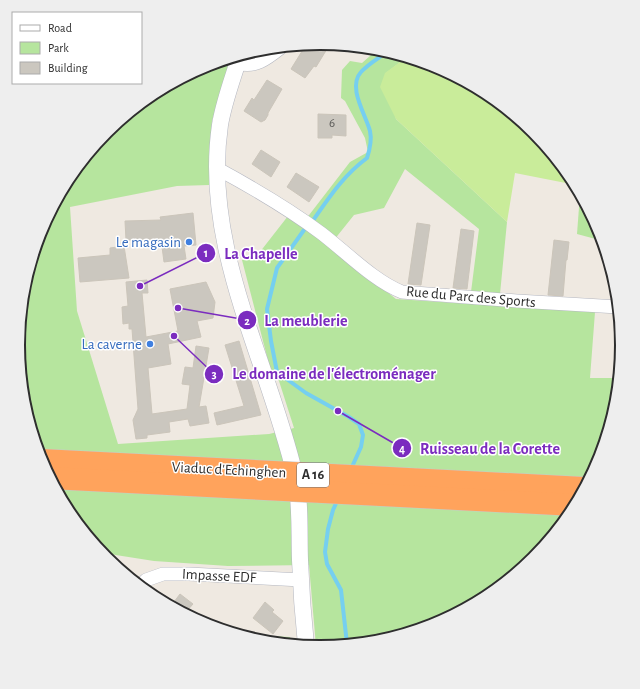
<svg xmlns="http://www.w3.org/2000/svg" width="640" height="689" font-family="'Alegreya Sans',sans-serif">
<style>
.green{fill:#b6e59e}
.pitch{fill:#c9ec9a}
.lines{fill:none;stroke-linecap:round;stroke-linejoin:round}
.stream{stroke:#75cff0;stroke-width:4}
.building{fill:#cbc7bf;stroke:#cbc5ba}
.minor-casing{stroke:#b4b7c1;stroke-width:14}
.tertiary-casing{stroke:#b4b7c1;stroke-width:17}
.minor{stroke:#fff;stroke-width:13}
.tertiary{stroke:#fff;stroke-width:16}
.motorway-bridge-casing{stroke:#c9c9c9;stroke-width:23;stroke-linecap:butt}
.motorway-bridge{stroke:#ffa35c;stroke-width:22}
.shop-dot{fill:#3f7fe0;stroke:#fff;stroke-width:1.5}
.labels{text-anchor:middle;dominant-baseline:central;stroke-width:3;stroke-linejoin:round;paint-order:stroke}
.number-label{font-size:13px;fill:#555452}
.shield{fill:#fff;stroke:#6d6d6d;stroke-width:1}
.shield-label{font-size:14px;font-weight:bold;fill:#2e2e2e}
.shop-label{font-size:15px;fill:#366cbe;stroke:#fff;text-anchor:end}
.street-label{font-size:15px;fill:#2e2e2e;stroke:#fff}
.rim{fill:none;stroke:#2e2e2e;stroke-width:2}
.leader{fill:none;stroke:#7b2cbf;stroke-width:1.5}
.callout-dot{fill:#7b2cbf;stroke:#fff;stroke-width:1.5}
.mark-label{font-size:12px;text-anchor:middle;font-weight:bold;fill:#fff}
.callout-label{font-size:16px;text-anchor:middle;font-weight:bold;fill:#7b2cbf;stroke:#fff;stroke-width:3;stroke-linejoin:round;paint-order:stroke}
</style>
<rect width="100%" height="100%" fill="#efe9e1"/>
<g class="green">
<polygon points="379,48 407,57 386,73 396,119 507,222 500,294 471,292 479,229 405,169 384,208 354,215 334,240 306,219 350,162 368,152 365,138 345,101 341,98 342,70 350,61 362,63"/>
<polygon points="232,57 212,121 209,185 177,186 70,207 77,311 118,444 269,434 294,428 279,381 270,368 242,260 256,257 288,216 343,257 396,299 595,312 590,378 619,378 616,404 599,460 571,512 533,558 488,596 435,624 379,641 316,646 309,565 228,566 154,561 103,553 69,512 41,460 24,403 18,344 24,285 41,229 69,177 107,131 152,93 205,65"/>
<polygon points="580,194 599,229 603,241 577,234"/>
<polygon points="237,634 290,637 291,644 261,641"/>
</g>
<polygon class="pitch" points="407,57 436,66 488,94 534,131 571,177 576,185 515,173 507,222 396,119 380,87 385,73"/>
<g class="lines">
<g class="stream">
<path d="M 314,219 C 330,196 344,175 367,158 C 370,149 372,140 370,131 C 366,115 347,87 361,72 C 368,64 379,58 388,51"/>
<polyline points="304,230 277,268 267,309 271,341 277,372 306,393 349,417 359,424 363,435 361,447 351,469"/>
<polyline points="338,499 333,510 328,529 325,552 327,564 341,590 347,644"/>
</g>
</g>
<g class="building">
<polygon points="320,42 330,44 316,67 314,66 305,78 291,69 304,48 307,49 311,43"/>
<polygon points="267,80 282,89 268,113 268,115 265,120 261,122 244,111 252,98 254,100"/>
<polygon points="318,114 346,115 346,136 332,135 332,138 318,138"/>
<polygon points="261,150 280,162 271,177 252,164"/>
<polygon points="296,173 319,187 309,202 287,187"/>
<polygon points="193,213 196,245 184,246 186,259 164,262 161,239 126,240 125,221 161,220 160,217"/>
<polygon points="417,223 430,225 421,285 408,284"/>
<polygon points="461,229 474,231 467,289 453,288"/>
<polygon points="554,240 569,242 567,260 566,260 563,296 548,295"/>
<polygon points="124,246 129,278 80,282 78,258 110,255 110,248"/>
<polygon points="147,280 148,293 142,293 146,337 178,331 170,289 206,282 215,302 213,318 197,321 201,337 168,344 171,364 148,368 152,414 187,409 190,385 182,384 185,367 193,368 196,346 209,348 199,407 206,406 209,423 190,426 188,419 169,422 170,432 147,435 147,438 136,439 133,420 138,409 132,329 129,329 129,323 123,324 122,307 128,306 126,282"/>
<polygon points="239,341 261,415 217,425 214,413 244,406 225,345"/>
<polygon points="180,594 193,604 185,613 171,606"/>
<polygon points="265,602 274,610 272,612 283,621 273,634 253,618"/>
</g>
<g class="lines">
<g class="minor-casing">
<g id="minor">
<path d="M 238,63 C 256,69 269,57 283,46"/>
<path d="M 218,169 C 253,188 289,209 321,233 C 346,252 374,281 402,292 L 517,301 L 618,307"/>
<polyline points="140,586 146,580 163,574 189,574 301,580"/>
</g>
</g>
<g class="tertiary-casing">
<path id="tertiary" d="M 240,55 C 233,78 224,101 220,125 C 202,247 268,360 295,475 C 301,503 299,532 300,560 C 301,589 303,617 306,645"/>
</g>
<use href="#minor" class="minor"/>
<use href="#tertiary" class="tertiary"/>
<g class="motorway-bridge-casing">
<g id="motorway-bridge">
<polyline points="41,460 584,488"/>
<polyline points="50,478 575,505"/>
</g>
</g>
<use href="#motorway-bridge" class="motorway-bridge"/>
</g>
<g class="shop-dot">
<circle cx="189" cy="242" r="4"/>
<circle cx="150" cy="344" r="4"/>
</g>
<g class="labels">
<g class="number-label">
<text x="332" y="123">6</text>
</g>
<rect class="shield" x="297" y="463" width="32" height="24" rx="3"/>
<g class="shield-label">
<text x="313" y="475">A 16</text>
</g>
<g class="shop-label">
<text x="181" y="242">Le magasin</text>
<text x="142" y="344">La caverne</text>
</g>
<g class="street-label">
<text transform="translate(471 297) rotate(5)">Rue du Parc des Sports</text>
<text transform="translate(229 470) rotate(3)">Viaduc d'Echinghen</text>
<text transform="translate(219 576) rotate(3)">Impasse EDF</text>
</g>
</g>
<path d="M0 0H640V689H0ZM25 345a295 295 0 1 1 590 0a295 295 0 1 1-590 0Z" fill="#eee" fill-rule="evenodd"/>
<path class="rim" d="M25 345a295 295 0 1 1 590 0a295 295 0 1 1-590 0Z"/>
<path class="leader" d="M140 286L206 253M178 308L247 320M174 336L214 374M338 411L402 448"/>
<g class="callout-dot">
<circle cx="140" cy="286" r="4"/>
<circle cx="178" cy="308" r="4"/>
<circle cx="174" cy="336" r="4"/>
<circle cx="338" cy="411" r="4"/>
<circle cx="206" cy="253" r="10"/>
<circle cx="247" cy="320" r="10"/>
<circle cx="214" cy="374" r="10"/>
<circle cx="402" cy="448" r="10"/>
</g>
<g class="mark-label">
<text x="206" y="257">1</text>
<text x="247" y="325">2</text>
<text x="214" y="378">3</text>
<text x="402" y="453">4</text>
</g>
<g class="callout-label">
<text x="261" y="259">La Chapelle</text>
<text x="306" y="326">La meublerie</text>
<text x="334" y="379">Le domaine de l'électroménager</text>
<text x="490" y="454">Ruisseau de la Corette</text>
</g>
<rect x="12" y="12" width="130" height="72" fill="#ffffff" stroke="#ababab"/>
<rect x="20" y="25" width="20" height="6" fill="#ffffff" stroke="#ababab"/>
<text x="48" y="32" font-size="12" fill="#2e2e2e">Road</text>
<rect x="20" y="42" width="20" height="12" fill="#b6e59e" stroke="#ababab"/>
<text x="48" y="52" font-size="12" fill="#2e2e2e">Park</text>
<rect x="20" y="62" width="20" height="12" fill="#cbc7bf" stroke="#ababab"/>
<text x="48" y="72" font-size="12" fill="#2e2e2e">Building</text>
</svg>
